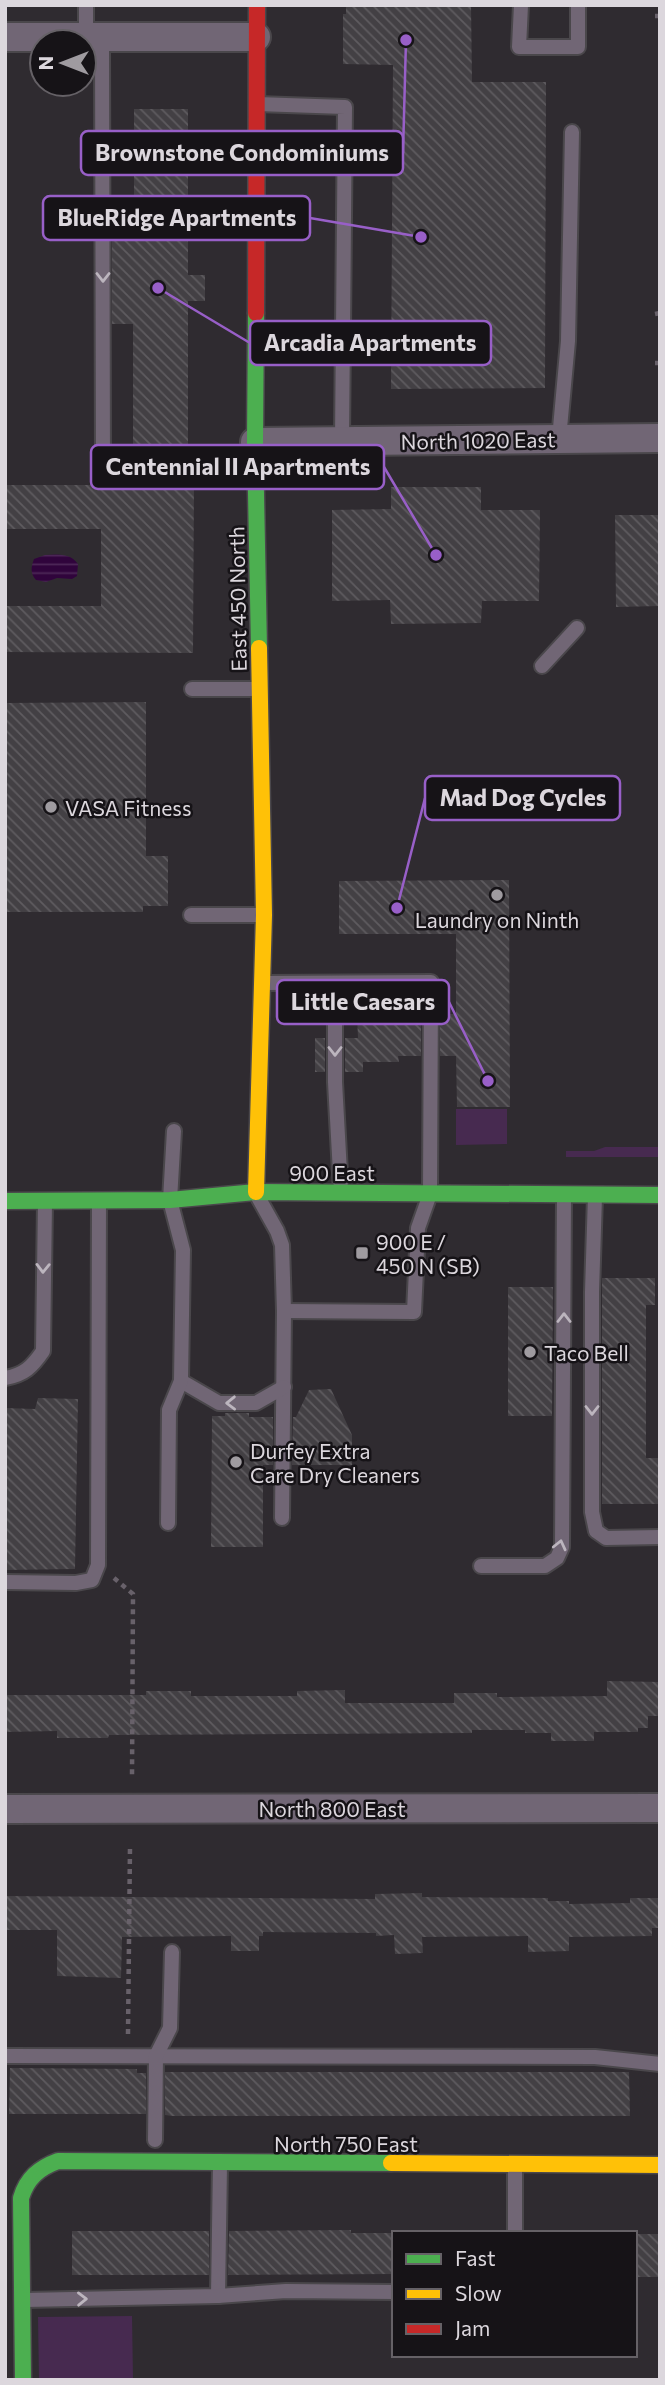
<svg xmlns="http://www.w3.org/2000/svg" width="665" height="2385" font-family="Commissioner,sans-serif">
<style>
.grass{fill:#472a50}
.water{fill:url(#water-rules)}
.building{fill:url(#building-back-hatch)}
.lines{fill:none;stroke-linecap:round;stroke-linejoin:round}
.lane-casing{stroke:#4a474b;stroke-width:18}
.street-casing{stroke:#4a474b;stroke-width:32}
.fast-casing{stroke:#4a474b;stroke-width:19}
.slow-casing{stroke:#4a474b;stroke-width:19}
.jam-casing{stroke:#4a474b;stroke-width:19}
.path{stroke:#68616a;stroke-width:4.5;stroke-dasharray:5 5;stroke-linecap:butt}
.lane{stroke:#716675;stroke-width:14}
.street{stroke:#716675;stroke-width:28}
.fast{stroke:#4caf50;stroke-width:16}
.slow{stroke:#ffc107;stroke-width:16}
.jam{stroke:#c62828;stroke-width:16}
.oneway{stroke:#bcb5be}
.poi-dot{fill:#9f9ba0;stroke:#161317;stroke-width:2.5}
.labels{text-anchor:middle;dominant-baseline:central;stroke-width:5;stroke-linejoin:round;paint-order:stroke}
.street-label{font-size:21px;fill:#dcd7dd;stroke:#161317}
.poi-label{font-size:21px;fill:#dcd7dd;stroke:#161317;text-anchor:start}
.leader{fill:none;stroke:#985fc8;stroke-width:2.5}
.callout-dot{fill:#985fc8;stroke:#161317;stroke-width:2.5}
.callout{fill:#161317;stroke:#985fc8;stroke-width:2.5}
.callout-label{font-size:23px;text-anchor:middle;font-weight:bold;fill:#dcd7dd}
</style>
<defs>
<pattern id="water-rules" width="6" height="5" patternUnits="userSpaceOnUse" patternTransform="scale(1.75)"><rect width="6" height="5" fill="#30043c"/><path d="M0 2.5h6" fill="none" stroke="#4d2858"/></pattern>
<pattern id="building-back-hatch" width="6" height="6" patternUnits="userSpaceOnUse" patternTransform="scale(1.75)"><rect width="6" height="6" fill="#434044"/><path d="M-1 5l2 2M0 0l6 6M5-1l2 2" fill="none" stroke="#5e5b5f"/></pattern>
</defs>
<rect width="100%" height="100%" fill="#2f2b30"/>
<g class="grass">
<polygon points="456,1109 507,1109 507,1144 456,1145"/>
<polygon points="605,1147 660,1147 660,1157 566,1157 566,1151 594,1151"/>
<polygon points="132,2316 133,2380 39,2380 38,2317"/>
</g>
<path class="water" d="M 45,555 C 56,554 71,553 78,564 L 77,576 L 72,579 L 57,578 L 46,582 L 36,580 C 30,573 31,567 34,559 Z"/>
<g class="building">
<polygon points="346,5 471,5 472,82 546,82 545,388 391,389 393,65 343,64 343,14 346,14"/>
<polygon points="134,109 188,109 188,275 205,275 205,301 188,301 188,450 194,450 194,464 133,464 133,324 112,324 112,230 134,231"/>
<polygon points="101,483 194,483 193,653 5,652 5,606 101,606 101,529 5,529 5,485 101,485"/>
<polygon points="391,487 481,487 481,510 540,510 539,601 482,601 481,623 391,624 390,600 332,601 332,510 391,509"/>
<polygon points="615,515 660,515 660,606 616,607"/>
<polygon points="146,702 146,856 168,856 168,906 143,906 143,912 5,912 5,703"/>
<polygon points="509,880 510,1107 457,1107 456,1056 440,1056 440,1014 456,1014 456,934 339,934 339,881"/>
<polygon points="357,1014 421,1014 421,1056 398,1056 399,1062 363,1062 363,1072 345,1072 345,1038 358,1038"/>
<rect x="315" y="1038" width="10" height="34"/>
<polygon points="602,1278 655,1278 655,1305 646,1305 646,1458 660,1458 660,1504 602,1504"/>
<polygon points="508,1287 553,1287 552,1416 508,1416"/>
<polygon points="331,1389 352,1435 352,1465 292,1465 293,1417 296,1417 309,1390"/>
<polygon points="38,1398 78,1399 75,1569 5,1570 5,1408 35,1409"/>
<polygon points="225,1413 249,1413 249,1417 273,1417 273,1465 263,1465 263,1547 211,1547 212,1416 225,1416"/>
<polygon points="607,1681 660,1682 660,1716 648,1716 648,1728 638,1728 638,1732 594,1732 594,1741 551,1741 551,1733 525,1733 525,1730 472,1730 472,1733 109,1735 108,1738 57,1738 57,1731 5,1732 5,1695 146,1695 146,1691 191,1691 191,1696 297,1696 297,1691 345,1690 345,1703 454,1703 454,1693 497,1693 497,1697 607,1696"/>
<polygon points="422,1893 422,1897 548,1898 548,1901 569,1901 569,1904 630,1903 630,1898 660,1898 660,1928 652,1928 652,1936 569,1937 569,1951 528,1952 528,1936 422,1937 423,1953 395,1954 394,1935 376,1936 376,1933 263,1932 263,1936 259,1936 259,1951 231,1951 231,1936 122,1937 121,1978 57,1976 57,1930 5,1930 5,1896 375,1899 375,1894"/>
<polygon points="10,2068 137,2069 137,2073 146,2073 146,2114 9,2114"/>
<polygon points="165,2072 629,2072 630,2116 172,2116 165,2115"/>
<polygon points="351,2230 351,2233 394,2233 394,2274 228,2275 229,2231"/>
<rect x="72" y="2231" width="137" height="44"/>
<rect x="635" y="2234" width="25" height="43"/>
</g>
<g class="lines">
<g class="lane-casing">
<g id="lane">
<polyline points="521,5 519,47 578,47 578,5"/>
<polyline points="86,37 86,5"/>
<polyline points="102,37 103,474 253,473"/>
<polyline points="257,104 345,107 342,441"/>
<polyline points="559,439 568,341 572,132"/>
<polyline points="542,666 577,628"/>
<polyline points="192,689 257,689"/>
<polyline points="191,915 263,915"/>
<polyline points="265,983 431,982 430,1194 418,1228 414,1312 284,1311"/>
<polyline points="335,983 335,1082 341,1191"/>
<polyline points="595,1196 592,1292 592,1512 596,1531 606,1538 660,1537"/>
<polyline points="258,1197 277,1231 282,1245 284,1311 282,1518"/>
<path d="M 5,1378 C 24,1375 32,1367 43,1351 L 45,1202"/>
<polyline points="181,1381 219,1403 256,1403 284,1387"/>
<polyline points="168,1523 169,1410 181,1381 183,1250 170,1200 174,1131"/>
<polyline points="481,1566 545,1566 557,1558 562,1547 564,1195"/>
<polyline points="5,1582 76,1583 92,1580 98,1565 99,1200"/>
<polyline points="5,2056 595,2057 660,2064"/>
<polyline points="155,2140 156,2056 170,2028 172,1952"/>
<polyline points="515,2233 515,2165"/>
<polyline points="218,2296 220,2164"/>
<polyline points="25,2300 218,2296 286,2291 394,2292"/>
</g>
</g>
<g class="street-casing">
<g id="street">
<polyline points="5,37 256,37"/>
<polyline points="255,442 660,438"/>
<polyline points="5,1809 660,1808"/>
</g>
</g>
<g class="fast-casing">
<g id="fast">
<polyline points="256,313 255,442 259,648"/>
<polyline points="5,1201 170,1200 256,1192 660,1195"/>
<path d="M 23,2380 L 21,2198 C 27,2178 39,2168 58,2161 L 391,2163"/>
</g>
</g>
<g class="slow-casing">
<g id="slow">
<polyline points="256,1192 264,915 259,648"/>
<polyline points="391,2163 660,2165"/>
</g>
</g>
<g class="jam-casing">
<polyline id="jam" points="256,313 257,5"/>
</g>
<g class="path">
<polyline points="655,16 660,16"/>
<polyline points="655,314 660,313"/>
<polyline points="655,363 660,363"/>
<polyline points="114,1578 133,1594 132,1778"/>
<polyline points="128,2034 130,1847"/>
</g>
<use href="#lane" class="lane"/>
<use href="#street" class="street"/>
<use href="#fast" class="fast"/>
<use href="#slow" class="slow"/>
<use href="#jam" class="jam"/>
</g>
<defs><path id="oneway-chevron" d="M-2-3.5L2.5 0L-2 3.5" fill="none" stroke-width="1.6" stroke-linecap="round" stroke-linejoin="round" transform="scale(1.75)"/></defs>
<g class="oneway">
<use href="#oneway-chevron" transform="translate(103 277) rotate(90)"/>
<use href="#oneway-chevron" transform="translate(335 1051) rotate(90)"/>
<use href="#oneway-chevron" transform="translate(43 1268) rotate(91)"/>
<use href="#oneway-chevron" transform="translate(564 1318) rotate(-90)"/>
<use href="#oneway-chevron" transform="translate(231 1403) rotate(179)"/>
<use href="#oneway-chevron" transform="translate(592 1410) rotate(90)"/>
<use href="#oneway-chevron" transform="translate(560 1545) rotate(-77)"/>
<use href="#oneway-chevron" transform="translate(82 2299) rotate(-1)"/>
</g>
<g class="poi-dot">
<circle cx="51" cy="807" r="7"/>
<circle cx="497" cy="895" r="7"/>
<rect x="355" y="1246" width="14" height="14" rx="3.5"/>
<circle cx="530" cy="1352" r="7"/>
<circle cx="236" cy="1462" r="7"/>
</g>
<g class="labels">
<g class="street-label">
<text transform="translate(478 440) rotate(-1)">North 1020 East</text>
<text transform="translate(237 599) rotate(-91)">East 450 North</text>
<text x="332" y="1172">900 East</text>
<text x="332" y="1808">North 800 East</text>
<text x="346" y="2143">North 750 East</text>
</g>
<g class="poi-label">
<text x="65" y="807">VASA Fitness</text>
<text x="497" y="919" text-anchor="middle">Laundry on Ninth</text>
<text x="376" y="1241">900 E /<tspan x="376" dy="24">450 N (SB)</tspan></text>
<text x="544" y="1352">Taco Bell</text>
<text x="250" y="1450">Durfey Extra<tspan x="250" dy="24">Care Dry Cleaners</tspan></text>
</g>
</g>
<path class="leader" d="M406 40L403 153M421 237L310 218M158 288L250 343M436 555L384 467M397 908L425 798M488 1081L449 1002"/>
<g class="callout-dot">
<circle cx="406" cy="40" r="7"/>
<circle cx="421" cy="237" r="7"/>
<circle cx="158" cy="288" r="7"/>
<circle cx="436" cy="555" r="7"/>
<circle cx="397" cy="908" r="7"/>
<circle cx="488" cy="1081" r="7"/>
</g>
<g class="callout">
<rect x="81" y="131" width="322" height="44" rx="7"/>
<rect x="43" y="196" width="267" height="44" rx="7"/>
<rect x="250" y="321" width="241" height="44" rx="7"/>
<rect x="91" y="445" width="293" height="44" rx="7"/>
<rect x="425" y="776" width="195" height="44" rx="7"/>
<rect x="277" y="980" width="172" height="44" rx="7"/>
</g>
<g class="callout-label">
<text x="242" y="161">Brownstone Condominiums</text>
<text x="177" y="226">BlueRidge Apartments</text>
<text x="370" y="351">Arcadia Apartments</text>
<text x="238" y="475">Centennial II Apartments</text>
<text x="523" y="806">Mad Dog Cycles</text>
<text x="363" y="1010">Little Caesars</text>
</g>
<rect width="665" height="2385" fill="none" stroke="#dcd7dd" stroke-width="14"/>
<rect x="392" y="2231" width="245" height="126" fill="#161317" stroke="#656166" stroke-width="2"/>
<rect x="406" y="2254" width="35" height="10" fill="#4caf50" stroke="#656166" stroke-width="2"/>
<text x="455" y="2266" font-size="21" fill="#dcd7dd">Fast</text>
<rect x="406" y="2289" width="35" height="10" fill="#ffc107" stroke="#656166" stroke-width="2"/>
<text x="455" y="2301" font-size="21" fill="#dcd7dd">Slow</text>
<rect x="406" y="2324" width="35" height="10" fill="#c62828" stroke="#656166" stroke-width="2"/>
<text x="455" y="2336" font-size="21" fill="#dcd7dd">Jam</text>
<g transform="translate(63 63) rotate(270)"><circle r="33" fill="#161317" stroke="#656166" stroke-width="2"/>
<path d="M0-5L12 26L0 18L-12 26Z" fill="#9f9ba0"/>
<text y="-10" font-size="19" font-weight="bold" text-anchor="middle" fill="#dcd7dd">N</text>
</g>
</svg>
